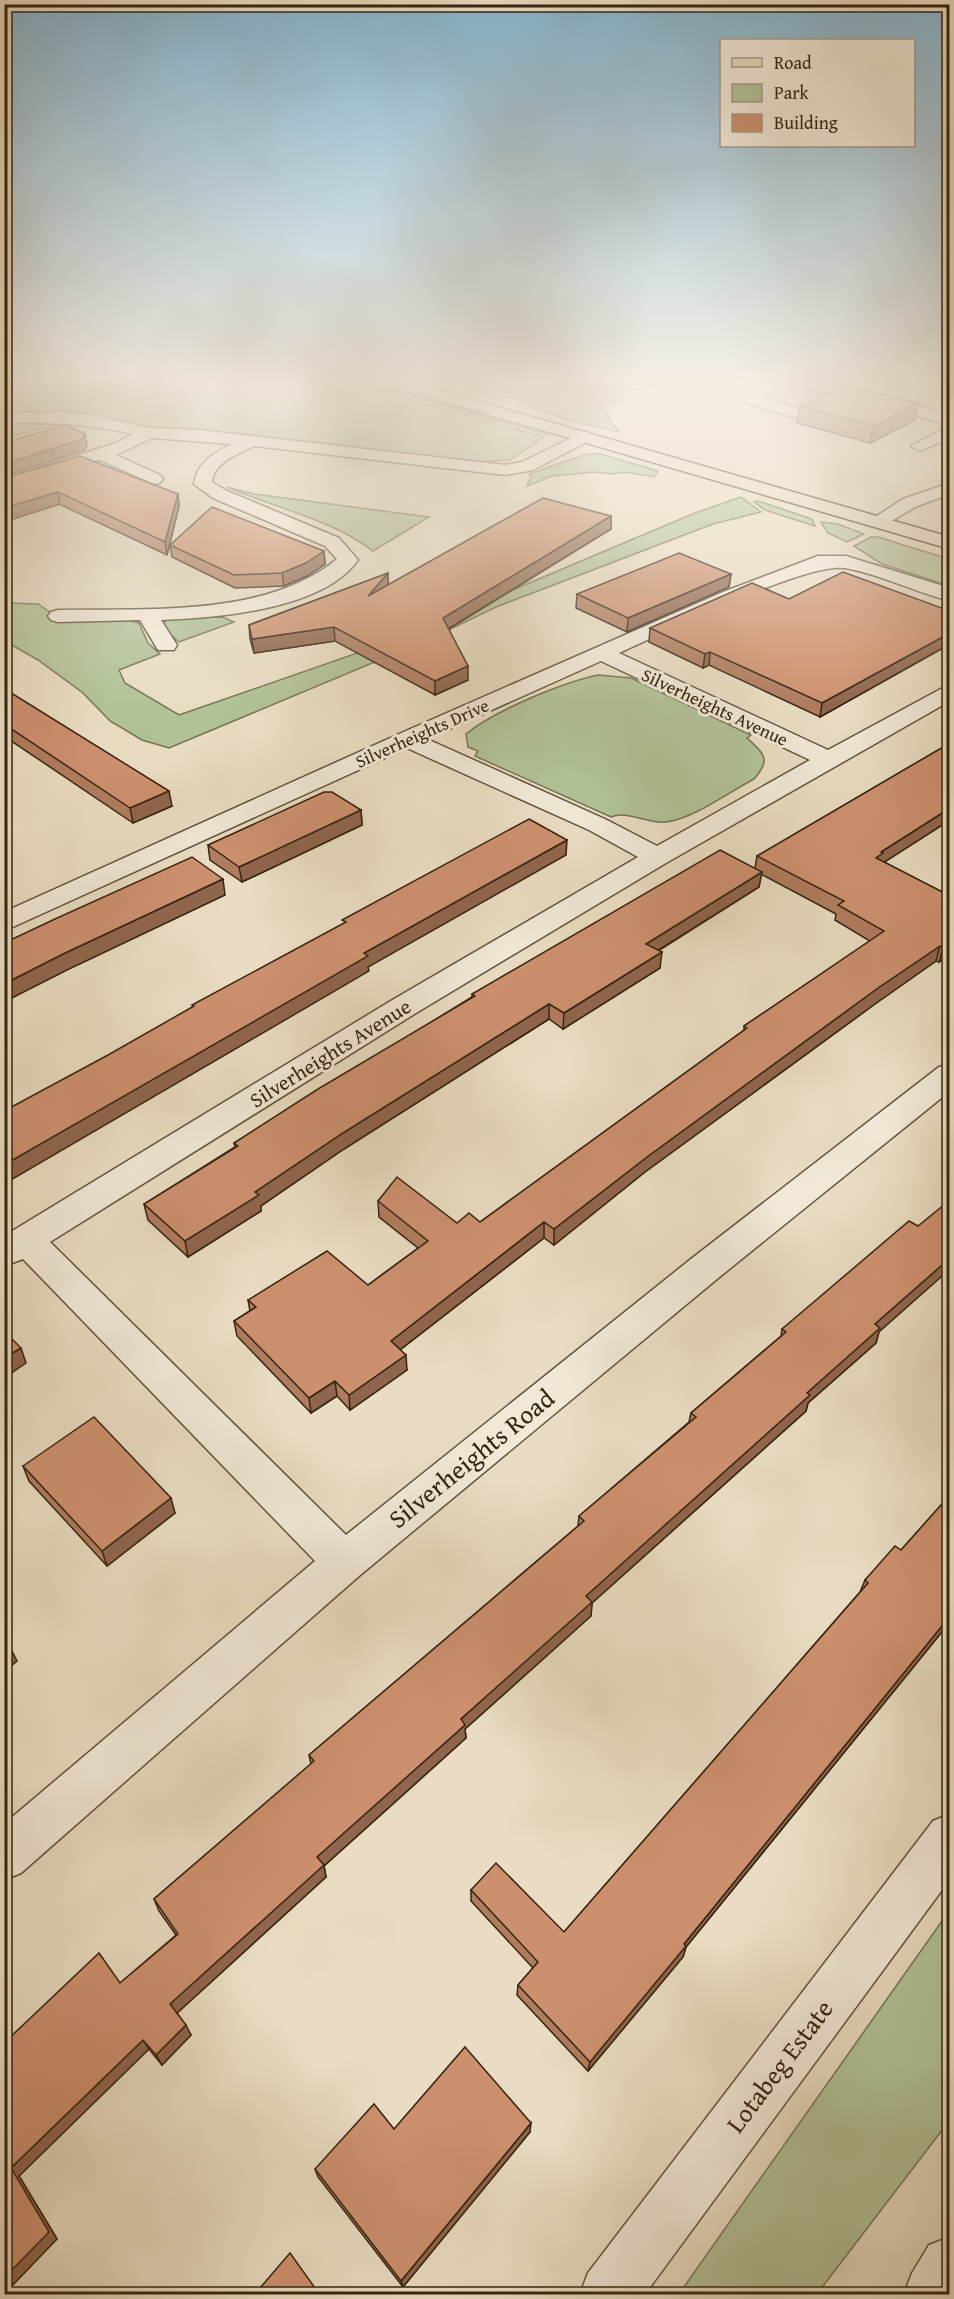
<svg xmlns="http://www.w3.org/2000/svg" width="954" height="2299" font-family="'Gentium Book Plus',serif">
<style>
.green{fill:#b1c298;stroke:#737354;stroke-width:1.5}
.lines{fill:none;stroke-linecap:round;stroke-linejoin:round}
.minor-casing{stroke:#62523c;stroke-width:3}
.major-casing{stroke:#35240f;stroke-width:3}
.minor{fill:#f1e8d7;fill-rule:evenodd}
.major{fill:#e9dcc2;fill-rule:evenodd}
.wall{fill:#b07c5f;stroke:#35240f;stroke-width:1.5}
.shaded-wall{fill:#90654d;stroke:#35240f;stroke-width:1.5}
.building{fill:#cd906e;stroke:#35240f;stroke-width:1.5}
.labels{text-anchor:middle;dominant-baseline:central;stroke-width:6;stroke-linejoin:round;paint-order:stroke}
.far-street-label{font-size:18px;fill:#35240f;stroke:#f1e8d7}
.street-label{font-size:21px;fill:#35240f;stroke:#f1e8d7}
.near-street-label{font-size:26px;fill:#35240f;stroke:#f1e8d7}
</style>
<rect width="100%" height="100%" fill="#e9dcc2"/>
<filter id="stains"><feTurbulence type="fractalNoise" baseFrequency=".00333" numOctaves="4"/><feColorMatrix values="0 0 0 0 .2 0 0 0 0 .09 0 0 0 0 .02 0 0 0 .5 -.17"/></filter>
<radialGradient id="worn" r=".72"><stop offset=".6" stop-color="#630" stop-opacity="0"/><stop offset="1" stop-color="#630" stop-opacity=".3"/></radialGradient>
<g class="green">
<polygon points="4,384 356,384 544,437 510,460 478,462 141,428 63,412 5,413"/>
<polygon points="365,384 375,384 549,435"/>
<path d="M 437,384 C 490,384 578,374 623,400 L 599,404 L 619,432 L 564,419 L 512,398 Z"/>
<polygon points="885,384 949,384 949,400"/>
<polygon points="4,422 59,424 5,438"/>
<polygon points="587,454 600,454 658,471 654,477 625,472 613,474 594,472 552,476 527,486 531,476 529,474"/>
<path d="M 227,487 L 254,494 L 429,517 L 373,551 C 331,519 275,508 227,487 Z"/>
<polygon points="741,497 761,512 713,524 496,607 432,638 169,748 142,740 110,721 83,693 38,660 5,641 6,603 38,604 63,621 125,619 139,623 148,643 160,654 119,670 125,683 179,715 389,642 695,513"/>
<polygon points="758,501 812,519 815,526 765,510 754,502"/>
<polygon points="821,522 838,524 864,534 847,542 828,533"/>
<polygon points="871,537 878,537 949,559 949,586 882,564 854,546"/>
<polygon points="222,617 234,622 179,642 161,626 168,618"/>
<path d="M 598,675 L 631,678 L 751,735 L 747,738 C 764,754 772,759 754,779 C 729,792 693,819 666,822 C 647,824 627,810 611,817 L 475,756 L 478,751 L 468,747 L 466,734 C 496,710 561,683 598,675 Z"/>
<polygon points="949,1911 949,2121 817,2294 679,2294"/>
</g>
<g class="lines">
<g class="minor-casing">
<g id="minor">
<polygon points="767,384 787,384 762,398 800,409 802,412 800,415 794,417 742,402 740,399"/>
<path d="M 797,384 C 848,383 901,400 950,415 L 950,426 L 902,411 L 799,387 Z"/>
<path d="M 63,412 L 92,415 L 149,428 L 199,430 L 505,465 L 522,462 L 582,433 L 588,432 L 596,437 L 533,470 L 505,475 L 254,446 C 238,454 214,462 212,482 L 225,490 L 339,538 L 358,560 C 323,610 216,618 161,620 L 177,645 L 174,650 L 158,650 L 140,620 L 58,622 L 51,620 L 48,616 L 51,612 L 58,610 C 146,608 266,618 337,559 L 325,546 L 213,498 L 194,484 C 197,463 214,452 232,444 L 152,438 L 116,455 L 160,475 L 163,479 L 160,483 L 154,484 L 100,460 L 4,490 L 4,479 L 116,443 L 133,434 C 88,424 51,422 4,423 L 4,413 Z"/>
<polygon points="950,426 950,438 920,451 911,446"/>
<polygon points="950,483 950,494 915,507 885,525 871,525 869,521 903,499"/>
<path d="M 818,556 L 846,556 L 950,588 L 950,601 C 915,592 880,574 845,568 C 805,562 662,634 619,653 L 828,750 L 950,684 L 950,701 L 666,863 L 416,1013 L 50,1242 L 346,1535 L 691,1259 L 939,1067 L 950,1064 L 950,1091 L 717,1279 L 359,1576 L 21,1873 L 4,1880 L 4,1824 L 315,1561 L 23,1259 L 4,1266 L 4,1236 L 394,999 L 638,857 L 589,830 L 407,748 L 4,931 L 4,912 L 399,734 L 723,592 ZM 601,661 L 810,760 L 657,846 L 607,820 L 427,739 Z"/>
<polygon points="950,1814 950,1879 645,2294 580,2294 588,2273 933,1821"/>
<polygon points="950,2237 950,2294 904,2294 912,2273 929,2245"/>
</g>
</g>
<g class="major-casing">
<polygon id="major" points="392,384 417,384 950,537 950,549 394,387"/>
</g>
<use href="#minor" class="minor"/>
<use href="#major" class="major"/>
</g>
<g class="wall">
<polygon points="611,384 659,384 628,391"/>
<polygon points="918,403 915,420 870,443 797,423 800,406"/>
<polygon points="4,478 178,494 179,506 167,555"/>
<polygon points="611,516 611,529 449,629 468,680 435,695 335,641 254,653 250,639 249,625 388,573 388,585"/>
<polygon points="170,545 324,551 325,564 307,576 284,586 235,588 172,557"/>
<polygon points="731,574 729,587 627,632 576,608 577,594"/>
<polygon points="789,599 950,611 950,644 820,717 709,665 703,668 649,642 650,628"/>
<polygon points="4,697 172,806 133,823 4,736"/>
<polygon points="950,743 950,820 884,862 948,895 950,894 950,955 939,962 936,961 875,1004 645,1172 554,1245 544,1238 400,1350 407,1370 350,1410 337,1396 311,1413 237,1336 234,1321 250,1311 248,1300 368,1285 418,1248 379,1217 378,1201 457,1223 480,1222 744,1030 744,1026 870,941 835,920 836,914 761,874 759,887 658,951 660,968 563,1029 549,1019 344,1149 261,1206 261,1211 188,1257 148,1220 144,1204 235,1147 234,1143 472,997 472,994 755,868 757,856"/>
<polygon points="361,810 362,825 242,882 210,860 208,845"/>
<polygon points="782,1329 879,1332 876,1343 808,1403 806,1411 592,1603 591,1616 465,1729 466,1738 324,1866 326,1877 177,2013 191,2035 162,2065 149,2049 19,2176 57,2239 4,2294 4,2043 120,1983 176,1935 159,1911 154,1899 311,1764 309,1755 578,1526 579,1516 689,1422 691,1413 781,1336"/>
<polygon points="23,1466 175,1513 107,1566 29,1481"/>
<polygon points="950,1495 950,1622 686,1947 683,1957 588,2071 517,1995 518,1985 533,1968 471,1901 471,1890 564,1932 860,1592 865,1580 901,1550"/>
<polygon points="394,2129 530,2132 403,2287 318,2177 315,2169"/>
</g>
<g class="shaded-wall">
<polygon points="628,384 659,384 628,391"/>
<polygon points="918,403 915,420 870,443 874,426"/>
<polygon points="85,434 87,446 85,450 4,476 4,464"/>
<polygon points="58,492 60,504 4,522 4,508"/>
<polygon points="178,494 179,506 167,555 165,542"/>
<polygon points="611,516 611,529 443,632 443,618"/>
<polygon points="324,551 325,564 307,576 284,586 282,573"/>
<polygon points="388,573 388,587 368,596"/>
<polygon points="731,574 729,587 627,632 628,618"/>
<polygon points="334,627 335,641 254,653 252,639"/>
<polygon points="950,633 950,644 820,717 822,703"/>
<polygon points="710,652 709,665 703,668 705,654"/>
<polygon points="468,666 468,680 435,695 435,681"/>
<polygon points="169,791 172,806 133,823 130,808"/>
<polygon points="950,808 950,820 880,865 876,858 881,852"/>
<polygon points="361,810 362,825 242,882 239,867"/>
<polygon points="567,840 566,855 368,967 369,971 4,1184 4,1165 364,953"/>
<polygon points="762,872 759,887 644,959 646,944"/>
<polygon points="223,879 225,895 67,970 4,1002 4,984 63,954"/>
<polygon points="950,943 950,955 939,962 943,947"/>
<polygon points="940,946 936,961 875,1004 645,1172 554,1245 554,1229 647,1157 878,988"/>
<polygon points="662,952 660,968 563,1029 564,1013"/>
<polygon points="549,1004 549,1019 344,1149 261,1206 261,1211 188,1257 185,1241 255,1192 343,1133"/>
<polygon points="544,1222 544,1238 392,1356 391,1341"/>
<polygon points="950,1258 950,1269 879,1332 876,1343 808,1403 806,1411 592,1603 591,1616 465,1729 466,1738 324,1866 326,1877 175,2015 170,2004 317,1857 461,1719 586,1596 807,1393 875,1324"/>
<polygon points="21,1348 26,1363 4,1378 4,1358"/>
<polygon points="406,1355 407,1370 350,1410 349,1395"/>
<polygon points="335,1381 337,1396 311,1413 309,1398"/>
<polygon points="171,1498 175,1513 107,1566 102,1551"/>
<polygon points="950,1616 950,1622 686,1947 683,1957 588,2071 590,2062 684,1944"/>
<polygon points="10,1647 17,1661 4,1672 4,1652"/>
<polygon points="186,2025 191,2035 162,2065 156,2055"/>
<polygon points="143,2040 149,2049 19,2176 57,2239 4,2294 4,2278 11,2168"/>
<polygon points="531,2123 530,2132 403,2287 401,2281"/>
</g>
<g class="building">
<polygon points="845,385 918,403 874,426 800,406"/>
<polygon points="65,425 85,434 83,439 4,464 4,443"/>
<polygon points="80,456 178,494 165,542 58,492 4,508 4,478"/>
<polygon points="543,498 611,516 443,618 468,666 435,681 334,627 252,639 249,625 388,573 368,596"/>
<polygon points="212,507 324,551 306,563 282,573 234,575 170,545"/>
<polygon points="679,553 731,574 628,618 577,594"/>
<polygon points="843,572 950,611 950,633 822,703 710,652 705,654 650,628 752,583 789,599"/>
<polygon points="8,691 169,791 130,808 4,724 4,697"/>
<polygon points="950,743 950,808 881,852 883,853 876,858 948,895 950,894 950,943 943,947 940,946 878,988 647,1157 554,1229 544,1222 391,1341 406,1355 349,1395 335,1381 309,1398 234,1321 256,1307 248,1300 327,1251 368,1285 428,1241 378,1201 397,1177 457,1223 469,1213 480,1222 747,1028 744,1026 884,931 838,905 844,901 757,856"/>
<polygon points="324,792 332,792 361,810 239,867 208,845"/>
<polygon points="529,819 567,840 364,953 368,956 4,1165 4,1111 108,1055 194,1006 192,1005 346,922 342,920"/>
<polygon points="720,850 762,872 646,944 662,952 564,1013 549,1004 343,1133 255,1192 259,1195 185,1241 144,1204 238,1146 234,1143 318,1089 475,996 472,994"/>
<polygon points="192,857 223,879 63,954 4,984 4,943 55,919"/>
<polygon points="950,1200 950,1258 875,1324 880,1328 807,1393 810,1395 586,1596 592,1602 461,1719 465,1725 317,1857 324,1865 170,2004 186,2025 156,2055 143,2040 11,2168 49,2232 4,2278 4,2043 99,1953 120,1983 178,1934 154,1899 314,1761 309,1755 584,1521 579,1516 696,1417 691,1413 786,1332 782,1329 909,1221 918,1226"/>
<polygon points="4,1331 21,1348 4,1358"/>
<polygon points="94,1417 171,1498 102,1551 23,1466"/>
<polygon points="950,1495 950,1616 684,1944 686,1946 590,2062 518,1985 538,1962 471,1890 496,1863 564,1932 868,1583 865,1580 895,1546 901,1550"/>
<polygon points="4,1641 10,1647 4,1652"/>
<polygon points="465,2047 531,2123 401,2281 315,2169 374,2104 394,2129"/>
<polygon points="290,2253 320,2295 254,2295"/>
</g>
<linearGradient id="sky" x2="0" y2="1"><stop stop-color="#87b7d3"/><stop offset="0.54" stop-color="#f5efe4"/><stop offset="1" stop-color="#f5efe4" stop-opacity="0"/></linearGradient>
<rect width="954" height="706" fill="url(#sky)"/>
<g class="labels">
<g class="far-street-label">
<text transform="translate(715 707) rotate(25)">Silverheights Avenue</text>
<text transform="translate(422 733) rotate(-24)">Silverheights Drive</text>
</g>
<g class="street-label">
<text transform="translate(330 1053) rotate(-32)">Silverheights Avenue</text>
</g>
<g class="near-street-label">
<text transform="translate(471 1458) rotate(-39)">Silverheights Road</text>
<text transform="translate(779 2066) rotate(-53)">Lotabeg Estate</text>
</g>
</g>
<rect width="954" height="2299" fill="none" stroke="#e9dcc2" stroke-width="24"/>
<rect x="6" y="6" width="942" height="2287" fill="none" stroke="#35240f" stroke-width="3"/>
<rect x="12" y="12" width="930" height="2275" fill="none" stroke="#35240f" stroke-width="1.5"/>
<rect x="720" y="39" width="195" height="108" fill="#f1e8d7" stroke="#a69a87" stroke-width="1.5"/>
<rect x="732" y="58" width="30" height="9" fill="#e9dcc2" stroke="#a69a87" stroke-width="1.5"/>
<text x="774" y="69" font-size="18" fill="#35240f">Road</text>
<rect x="732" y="84" width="30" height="18" fill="#b1c298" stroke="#a69a87" stroke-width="1.5"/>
<text x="774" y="99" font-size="18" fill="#35240f">Park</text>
<rect x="732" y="114" width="30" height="18" fill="#cd906e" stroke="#a69a87" stroke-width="1.5"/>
<text x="774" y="129" font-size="18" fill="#35240f">Building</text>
<rect width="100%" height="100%" filter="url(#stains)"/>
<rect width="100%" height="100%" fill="url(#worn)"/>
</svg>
